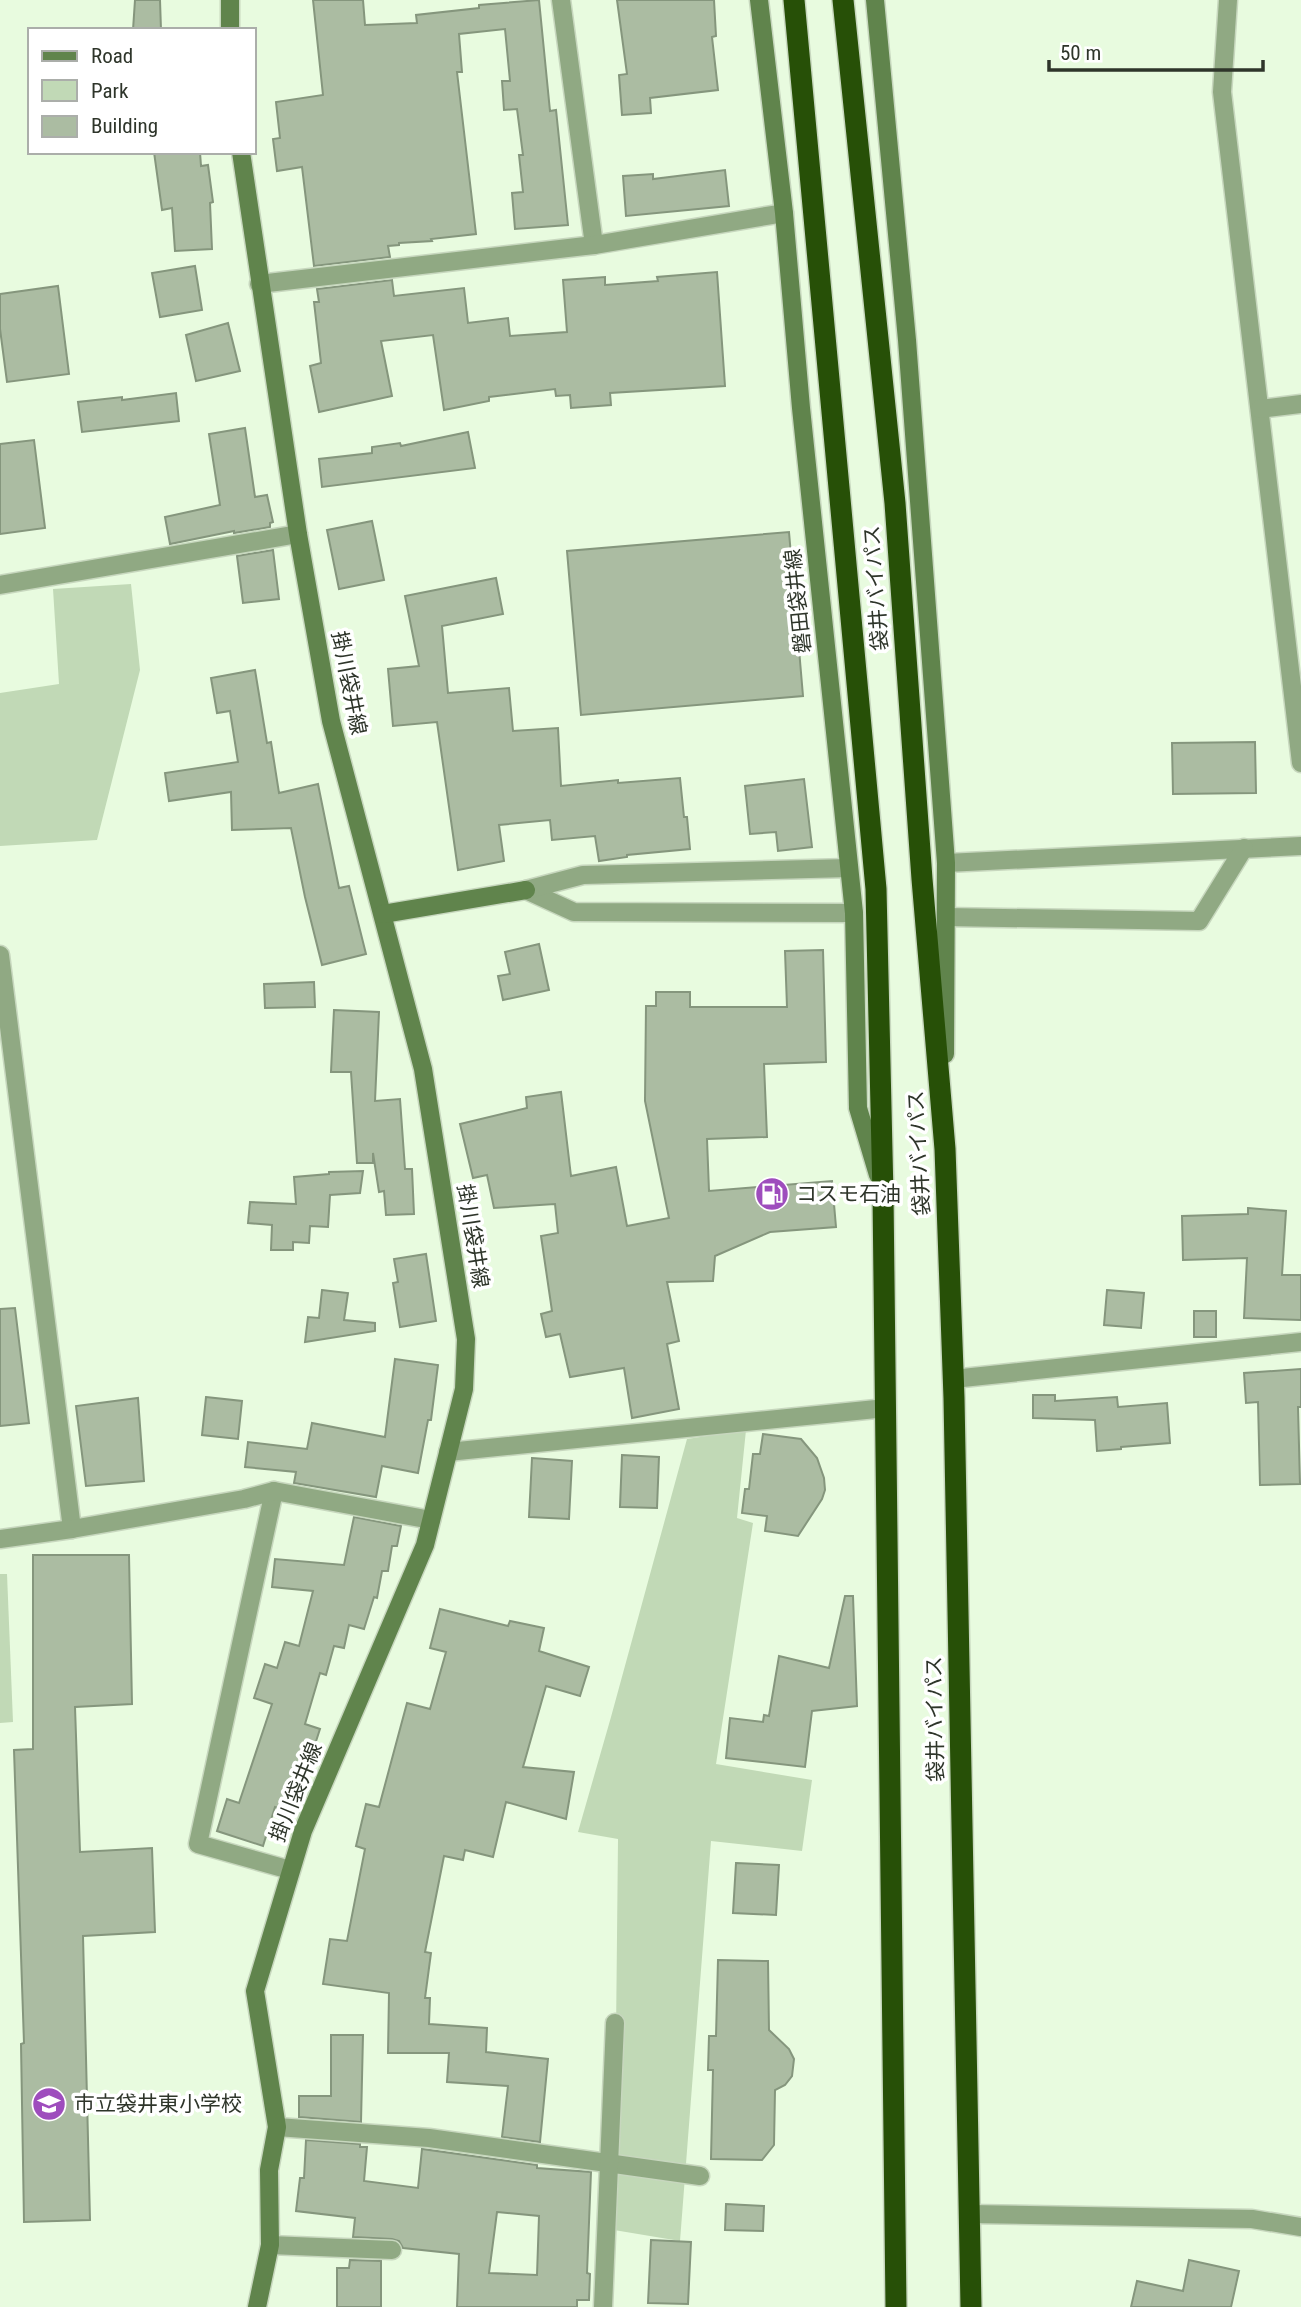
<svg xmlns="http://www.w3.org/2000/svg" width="1301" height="2307" font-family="'Roboto Condensed','Noto Sans JP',sans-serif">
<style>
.green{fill:#c1d9b6}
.building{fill:#abbca2;stroke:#85967d;stroke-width:2;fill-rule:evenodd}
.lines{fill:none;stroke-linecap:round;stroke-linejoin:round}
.street-casing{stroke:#c7d7be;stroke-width:21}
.secondary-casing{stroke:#c7d7be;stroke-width:21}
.highway-casing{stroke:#c7d7be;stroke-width:24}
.street{stroke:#90a983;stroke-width:18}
.secondary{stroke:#60844c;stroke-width:18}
.highway{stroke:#275007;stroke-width:21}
.labels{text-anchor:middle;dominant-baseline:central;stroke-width:7;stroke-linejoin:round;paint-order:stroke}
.street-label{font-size:21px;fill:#2e352a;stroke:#fff}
.poi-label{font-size:21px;fill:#2e352a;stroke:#fff;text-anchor:start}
</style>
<rect width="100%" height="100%" fill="#e8fbdf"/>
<g class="green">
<polygon points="131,584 140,670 97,840 0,846 0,693 59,684 53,589"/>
<polygon points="746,1430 737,1518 753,1523 716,1764 812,1780 802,1851 711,1841 680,2241 614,2230 618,1839 578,1832 611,1717 687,1439"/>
<polygon points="0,1574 7,1574 13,1722 0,1723"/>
</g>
<g class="building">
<polygon points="135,0 160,0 161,30 133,30"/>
<polygon points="313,0 363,0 365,25 417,23 416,15 479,8 479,5 539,0 550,111 556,110 568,225 515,229 512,193 523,192 519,155 523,155 517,109 504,110 502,81 510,81 505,29 459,34 462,72 457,72 476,234 431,239 432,241 399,243 399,245 388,246 390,257 314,266 302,167 277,171 273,139 280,138 276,102 323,95"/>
<polygon points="617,0 714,0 716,36 712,37 718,90 650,98 651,113 622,115 619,75 627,74"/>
<polygon points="154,152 200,152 201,166 208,165 213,202 210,203 212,249 175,251 172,208 162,210"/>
<polygon points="725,170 729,206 626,216 623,176 653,174 653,179"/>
<polygon points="195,266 202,310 160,317 152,273"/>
<polygon points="717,272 725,386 610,393 611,405 571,408 570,395 556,396 555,389 489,397 489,401 444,410 433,335 381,341 392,396 319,412 310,366 321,363 314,302 319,302 317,289 392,280 394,296 464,288 468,323 508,318 510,336 567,332 563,280 605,277 605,285 658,281 657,277"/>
<polygon points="58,286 69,374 7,382 0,329 0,294"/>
<polygon points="228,323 240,371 196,381 186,335"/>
<polygon points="176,393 179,421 82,432 78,402 122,397 122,400"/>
<polygon points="245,428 255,497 267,495 273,522 270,523 270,527 234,533 234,531 170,544 165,517 220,505 209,434"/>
<polygon points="468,432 475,468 322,487 319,459 372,453 372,447 400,443 401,446"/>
<polygon points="34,440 45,528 0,534 0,444"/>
<polygon points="372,521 384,580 339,589 327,530"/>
<polygon points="789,532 803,696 581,715 567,551"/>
<polygon points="273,550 279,599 243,603 237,556"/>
<polygon points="496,578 503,614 442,626 448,693 509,688 513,731 558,728 561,786 618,780 618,783 680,778 684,817 687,817 690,849 627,855 627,857 599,861 595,836 552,840 550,820 499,825 504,861 458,870 437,722 393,726 388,669 419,666 405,596"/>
<polygon points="255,670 267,743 271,742 279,793 318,784 339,888 349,886 366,954 322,965 305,897 291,828 232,830 231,792 169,801 165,773 238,762 230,711 217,713 211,678"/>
<polygon points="1255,742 1256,793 1173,794 1172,743"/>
<polygon points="804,779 812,847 778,851 776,832 750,834 745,786"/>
<polygon points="539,944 549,990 503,1000 498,976 510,974 505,952"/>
<polygon points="823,950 826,1062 764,1064 767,1137 707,1139 709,1191 832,1181 836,1227 770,1232 715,1256 713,1281 667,1282 679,1341 667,1344 679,1409 632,1418 624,1368 570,1377 560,1334 546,1337 541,1314 552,1311 541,1236 558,1233 555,1204 494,1208 487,1175 473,1178 460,1124 527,1108 526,1097 561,1092 571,1176 616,1167 627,1226 669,1218 645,1101 646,1006 656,1006 656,992 690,992 690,1007 787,1007 785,951"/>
<polygon points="314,982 315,1007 265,1008 264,984"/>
<polygon points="334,1010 379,1012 375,1101 400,1099 405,1169 412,1169 414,1214 386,1215 384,1191 379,1192 373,1153 373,1163 357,1163 351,1072 331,1072"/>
<polygon points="363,1171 360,1193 330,1195 328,1227 310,1226 309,1243 293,1242 293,1250 271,1250 272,1225 248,1223 250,1202 296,1204 294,1177 329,1174 329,1172"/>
<polygon points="1248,1208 1286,1211 1282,1275 1301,1275 1301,1320 1244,1318 1247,1258 1183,1260 1182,1216 1248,1214"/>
<polygon points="426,1254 436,1321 400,1327 393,1283 398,1282 394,1259"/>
<polygon points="322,1290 348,1293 344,1320 375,1323 375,1331 305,1342 308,1317 319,1318"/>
<polygon points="1107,1290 1144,1293 1141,1328 1104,1325"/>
<polygon points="15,1308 29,1423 0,1426 0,1309"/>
<rect x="1194" y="1311" width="22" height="26"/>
<polygon points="395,1359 438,1365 431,1420 428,1420 418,1473 382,1466 376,1497 294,1483 296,1472 245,1467 248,1442 307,1449 312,1423 385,1437"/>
<polygon points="1301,1369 1301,1407 1298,1407 1300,1484 1260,1485 1258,1402 1246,1403 1244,1373"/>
<polygon points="1033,1395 1055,1395 1055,1401 1117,1397 1118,1407 1167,1403 1170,1443 1121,1447 1121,1449 1097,1451 1095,1420 1033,1418"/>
<polygon points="206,1397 242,1401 238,1439 202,1435"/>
<polygon points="138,1398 144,1481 86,1486 76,1406"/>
<polygon points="763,1434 801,1439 817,1458 824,1478 825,1490 822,1499 798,1536 765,1531 767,1516 742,1513 745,1489 749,1489 753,1454 760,1454"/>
<polygon points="622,1455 659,1457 657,1508 620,1507"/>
<polygon points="532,1458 572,1461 569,1519 529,1517"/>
<polygon points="354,1517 401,1526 397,1546 392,1546 388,1571 382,1571 377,1598 374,1597 364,1629 349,1625 344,1648 334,1646 326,1675 320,1673 305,1724 320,1729 308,1766 300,1763 284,1810 275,1807 263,1846 217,1831 227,1799 239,1803 272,1704 254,1698 265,1664 277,1668 285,1642 299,1646 313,1591 272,1587 275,1559 344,1565"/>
<polygon points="33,1555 129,1555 132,1704 75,1707 80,1852 152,1848 155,1932 83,1936 90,2220 24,2222 21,2044 24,2043 14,1750 33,1749"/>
<polygon points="845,1596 853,1596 857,1706 812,1711 805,1767 726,1758 730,1718 763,1722 764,1715 769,1716 779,1656 829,1668"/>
<polygon points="440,1609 508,1626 510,1621 544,1628 539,1651 589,1667 580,1696 546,1686 523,1767 574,1772 566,1819 506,1802 493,1857 465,1850 463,1860 444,1856 425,1952 431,1953 425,1998 430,1998 429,2024 487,2028 486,2052 548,2059 540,2142 502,2137 508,2086 447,2082 449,2053 388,2053 389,1993 323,1984 330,1939 347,1941 365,1849 356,1846 366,1804 379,1807 407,1703 430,1709 446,1652 430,1648"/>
<polygon points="736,1863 779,1865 776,1915 733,1913"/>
<polygon points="718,1960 768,1961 769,2030 789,2049 794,2059 792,2076 785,2085 775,2090 774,2145 762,2160 711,2159 713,2070 708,2070 709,2036 716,2036"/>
<polygon points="331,2035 363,2035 361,2122 299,2117 299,2096 331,2096"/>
<path d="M 306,2140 L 360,2144 L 360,2147 L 367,2147 L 364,2181 L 418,2188 L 422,2149 L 537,2165 L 537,2168 L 591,2172 L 587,2273 L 590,2274 L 589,2300 L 577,2300 L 577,2307 L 457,2307 L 459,2254 L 403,2248 L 399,2241 L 392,2239 L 353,2237 L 355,2218 L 296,2211 L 300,2178 L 304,2178 ZM 497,2212 L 539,2216 L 537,2275 L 489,2273 Z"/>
<polygon points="726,2204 764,2206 763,2231 725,2230"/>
<polygon points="651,2240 691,2242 688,2304 648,2303"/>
<polygon points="350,2260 381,2261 381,2307 337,2307 337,2268 349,2268"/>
<polygon points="1189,2260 1239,2271 1231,2307 1131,2307 1137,2281 1183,2291"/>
</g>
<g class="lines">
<g class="street-casing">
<g id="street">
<polyline points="561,0 594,245"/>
<polyline points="1228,0 1222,92 1301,763"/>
<polyline points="259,284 594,245 784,213"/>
<polyline points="1260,409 1301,404"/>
<polyline points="0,585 298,534"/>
<polyline points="946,863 1301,846"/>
<polyline points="526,890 574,912 854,913"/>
<polyline points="526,890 583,875 849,868"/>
<polyline points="946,917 1199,921 1244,848"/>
<polyline points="0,955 72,1529"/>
<polyline points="953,1379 1301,1342"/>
<polyline points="448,1452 886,1408"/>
<polyline points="274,1491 198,1844 290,1870"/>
<polyline points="0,1539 72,1529 244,1499 274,1491 431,1520"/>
<polyline points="277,2127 429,2138 700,2176"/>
<polyline points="969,2214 1252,2219 1301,2227"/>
<polyline points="270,2245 392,2250"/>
<polyline points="603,2307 615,2023"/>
</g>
</g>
<g class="secondary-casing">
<g id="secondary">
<polyline points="759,0 784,213 801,408 854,913 858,1108 878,1175"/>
<polyline points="875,0 907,340 946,863 945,1054"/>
<polyline points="230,30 230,0"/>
<polyline points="241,152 298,534 331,721 423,1069 466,1339 464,1389 425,1545 303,1831 255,1991 277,2127 269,2170 270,2245 257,2307"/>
<polyline points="383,914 526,890"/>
</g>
</g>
<g class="highway-casing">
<g id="highway">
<polyline points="794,0 876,889 883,1195 896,2307"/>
<polyline points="843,0 895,503 922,879 945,1149 954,1398 971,2307"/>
</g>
</g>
<use href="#street" class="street"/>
<use href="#secondary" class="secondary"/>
<use href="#highway" class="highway"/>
</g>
<defs>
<g id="fuel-disc" transform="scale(1.75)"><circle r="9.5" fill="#9e4dbd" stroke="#fff"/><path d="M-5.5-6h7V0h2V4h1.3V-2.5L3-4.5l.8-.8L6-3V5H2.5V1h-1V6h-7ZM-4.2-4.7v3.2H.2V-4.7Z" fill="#fff"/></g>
<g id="school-disc" transform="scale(1.75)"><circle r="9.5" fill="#9e4dbd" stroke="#fff"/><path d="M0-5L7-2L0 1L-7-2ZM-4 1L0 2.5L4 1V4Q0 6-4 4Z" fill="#fff"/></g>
</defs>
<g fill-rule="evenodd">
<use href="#fuel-disc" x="772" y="1194"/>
<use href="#school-disc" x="49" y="2104"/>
</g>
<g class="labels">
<g class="street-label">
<text transform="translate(876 588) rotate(-94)">袋井バイパス</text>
<text transform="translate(798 601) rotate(-96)">磐田袋井線</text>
<text transform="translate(349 683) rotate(79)">掛川袋井線</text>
<text transform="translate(919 1153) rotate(-93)">袋井バイパス</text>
<text transform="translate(473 1236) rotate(81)">掛川袋井線</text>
<text transform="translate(935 1719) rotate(-91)">袋井バイパス</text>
<text transform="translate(296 1792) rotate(-68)">掛川袋井線</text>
</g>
<g class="poi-label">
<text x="796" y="1194">コスモ石油</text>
<text x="74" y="2104">市立袋井東小学校</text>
</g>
</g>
<rect x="28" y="28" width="228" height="126" fill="#ffffff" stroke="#abaeaa" stroke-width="2"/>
<rect x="42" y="51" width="35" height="10" fill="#60844c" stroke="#abaeaa" stroke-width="2"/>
<text x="91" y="63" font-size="21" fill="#2e352a">Road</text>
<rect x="42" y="80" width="35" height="21" fill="#c1d9b6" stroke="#abaeaa" stroke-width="2"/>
<text x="91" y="98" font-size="21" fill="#2e352a">Park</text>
<rect x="42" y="116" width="35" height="21" fill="#abbca2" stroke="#abaeaa" stroke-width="2"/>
<text x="91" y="133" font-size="21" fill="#2e352a">Building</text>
<path d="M1049 60v10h214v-10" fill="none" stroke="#2e352a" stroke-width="3.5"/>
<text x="1060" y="60" font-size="21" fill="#2e352a" stroke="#ffffff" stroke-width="5" paint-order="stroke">50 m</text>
</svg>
